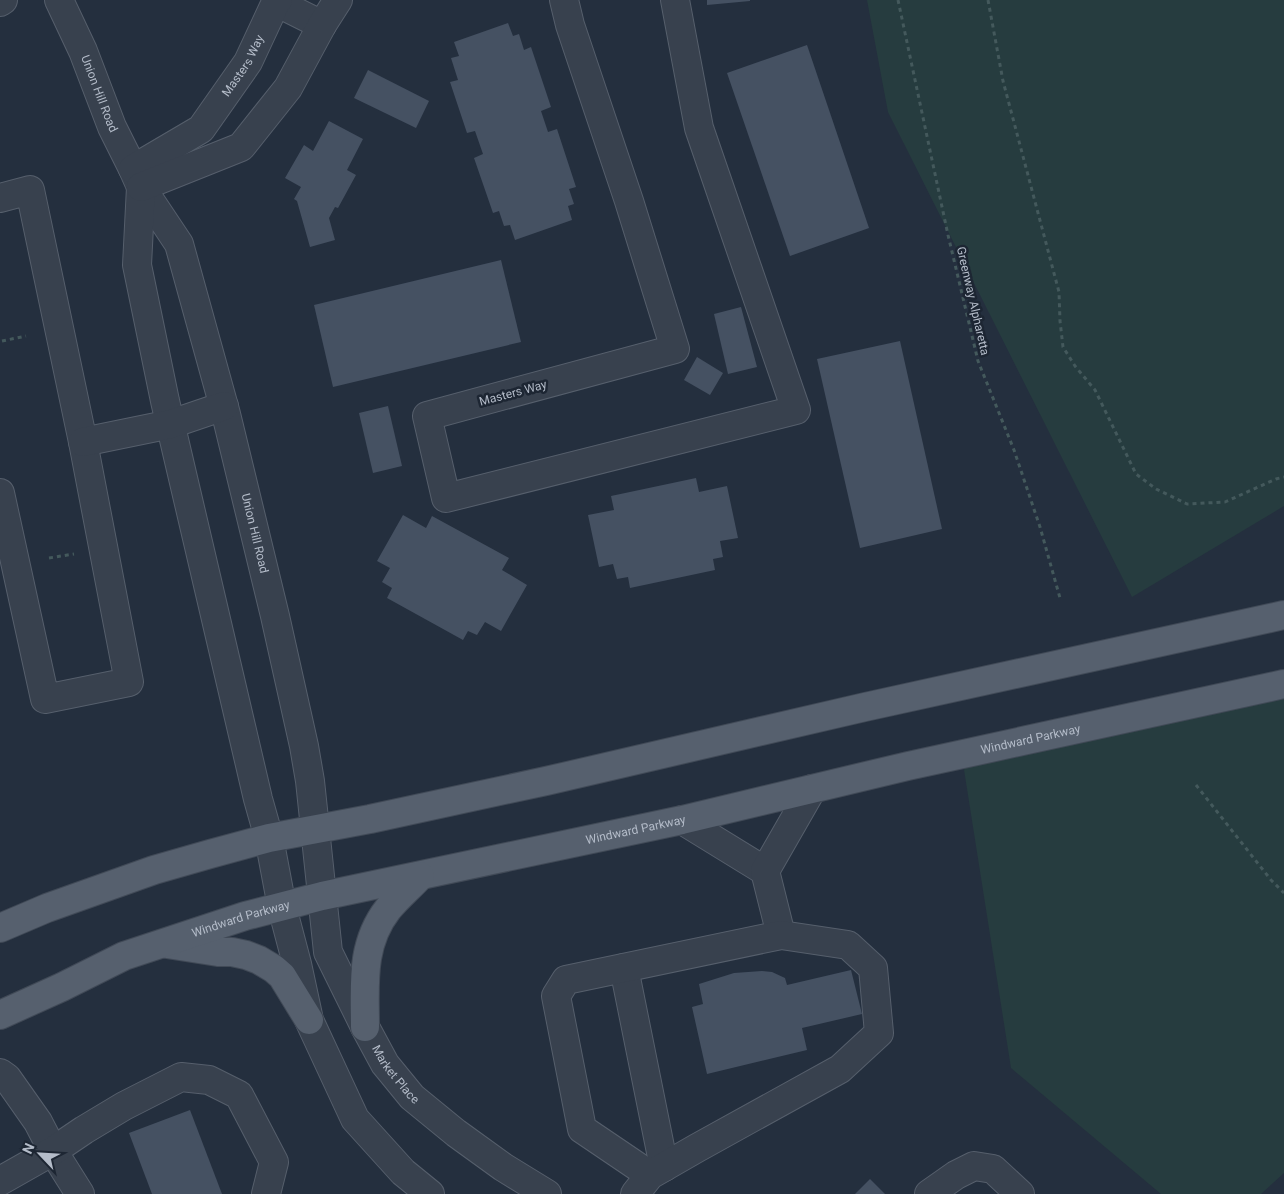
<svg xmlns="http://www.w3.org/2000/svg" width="1284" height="1194" font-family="Roboto,sans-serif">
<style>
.green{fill:#263c3f}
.building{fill:#455162}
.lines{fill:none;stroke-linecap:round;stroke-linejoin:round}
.minor-casing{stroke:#565f6c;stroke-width:30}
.major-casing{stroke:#414a57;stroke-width:30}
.path{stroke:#44595c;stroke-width:3;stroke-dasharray:4 4;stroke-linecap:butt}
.minor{stroke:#38414e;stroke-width:28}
.major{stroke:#56606e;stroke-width:28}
.labels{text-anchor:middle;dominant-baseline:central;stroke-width:5;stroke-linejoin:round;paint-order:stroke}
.street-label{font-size:12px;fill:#b4bcc9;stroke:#1d2633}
</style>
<rect width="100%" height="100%" fill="#242f3e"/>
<g class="green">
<polygon points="867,0 1284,0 1284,506 1132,597 888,112"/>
<polygon points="1284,692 1284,1173 1261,1194 1161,1194 1011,1068 962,757"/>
</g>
<g class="building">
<polygon points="707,0 750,0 750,1 707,5"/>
<polygon points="508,23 513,36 519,34 524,50 531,47 551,107 541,111 548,132 557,129 576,187 569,189 574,204 568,206 572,220 515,240 510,225 504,226 499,211 493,213 474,158 483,154 475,131 467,133 450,82 458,80 451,58 459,56 454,42"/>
<polygon points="807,45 869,228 790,256 727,73"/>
<polygon points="368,70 429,101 416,128 354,98"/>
<polygon points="329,121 363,139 347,170 356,175 338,208 335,207 329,218 335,240 310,247 297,201 294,199 301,187 285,178 304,145 313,151"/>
<polygon points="501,260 521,342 333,387 314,305"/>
<polygon points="741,307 757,367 728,374 714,314"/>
<polygon points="900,341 942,529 860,548 817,359"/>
<polygon points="697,357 723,373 710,395 684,380"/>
<polygon points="388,406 402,466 373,473 359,413"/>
<polygon points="696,478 699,492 727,486 738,538 720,541 723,557 713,559 715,570 630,588 628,577 617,579 613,564 599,567 588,515 614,510 611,496"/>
<polygon points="403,515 426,528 432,516 509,558 502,570 527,585 501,631 485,622 477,635 468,631 463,640 387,598 392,588 382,582 390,568 377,561"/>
<polygon points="851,970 862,1014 802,1028 807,1050 707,1074 692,1007 703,1004 699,984 734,973 762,971 772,972 785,978 787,985"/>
<polygon points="190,1110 222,1194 152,1194 129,1133"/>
<polygon points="870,1179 885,1194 855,1194"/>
</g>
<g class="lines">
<g class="minor-casing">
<g id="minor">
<path id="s1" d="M 59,0 L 83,51 L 112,127 L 133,169 L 141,187 L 179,244 L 226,414 L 275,616 L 304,746 L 310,781 L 328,952 L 365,1027 L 385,1064 L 412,1097 L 456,1133 L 503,1167 L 547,1194"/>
<polyline points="564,0 570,25 629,201 675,349 427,416 446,498 796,410 699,128 675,0"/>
<polyline points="0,2 3,0"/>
<polyline points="276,2 322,25"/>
<path id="s2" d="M 133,169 L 201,129 L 248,62 L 276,2 L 278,0"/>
<polyline points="141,187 137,265 165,401 258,799 269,838 282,907 297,964 309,1020 355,1119 403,1172 430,1194"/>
<polyline points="141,187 241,147 288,88 322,25 338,0"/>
<polyline points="0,198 30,190 83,442 129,682 45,699 0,493"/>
<polyline points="83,442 171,424 224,406"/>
<polyline points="682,820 765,871"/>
<polyline points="781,935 765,871 812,789"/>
<polyline points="624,968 664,1167"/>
<polyline points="0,1073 7,1078 38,1122 53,1151 80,1194"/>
<polyline points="0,1181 53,1151 84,1130 124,1106 181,1077 209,1080 239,1095 274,1162 266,1194"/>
<polyline points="635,1194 650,1175 697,1148 840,1069 879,1033 873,968 848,945 781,935 566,980 556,996 582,1129 650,1175"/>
<polyline points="929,1194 956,1175 974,1166 993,1169 1020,1194"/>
</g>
</g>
<g class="major-casing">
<g id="major">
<polyline points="0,928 47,908 154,870 210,854 269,838 370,819 546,781 865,707 1284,615"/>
<polyline points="167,944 218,952 232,952 246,955 259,960 274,969 282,976 309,1020"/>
<path id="s3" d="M 0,1015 L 62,987 L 124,956 L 245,916 L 322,896 L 682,820 L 908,766 L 1284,684"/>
<path d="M 365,1027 C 365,985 360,945 388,909 C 398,897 410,887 420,876"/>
</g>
</g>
<g class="path">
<polyline points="898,0 948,235 978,361 1014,450 1040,527 1060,598"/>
<polyline points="988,0 1003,81 1059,292 1060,321 1063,347 1075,366 1095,390 1136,474 1156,489 1187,504 1225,502 1276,479 1284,477"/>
<polyline points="2,341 26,336"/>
<polyline points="49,558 74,554"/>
<polyline points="1196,785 1271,880 1284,893"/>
</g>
<use href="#minor" class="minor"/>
<use href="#major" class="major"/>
</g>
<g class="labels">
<g class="street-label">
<text stroke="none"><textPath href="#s2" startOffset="155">Masters Way</textPath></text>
<text stroke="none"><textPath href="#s1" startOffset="102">Union Hill Road</textPath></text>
<text transform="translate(973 301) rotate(77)">Greenway Alpharetta</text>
<text transform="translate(513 393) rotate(-15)">Masters Way</text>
<text stroke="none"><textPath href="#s1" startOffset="572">Union Hill Road</textPath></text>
<text stroke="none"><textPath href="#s3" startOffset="1070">Windward Parkway</textPath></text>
<text stroke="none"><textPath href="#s3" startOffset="665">Windward Parkway</textPath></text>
<text stroke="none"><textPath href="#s3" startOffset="260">Windward Parkway</textPath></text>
<text stroke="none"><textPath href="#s1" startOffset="1138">Market Place</textPath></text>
</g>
</g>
<g transform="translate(40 1154) rotate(295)" stroke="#1d2633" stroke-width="4" paint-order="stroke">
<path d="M0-4L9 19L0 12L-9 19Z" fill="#b4bcc9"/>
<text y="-8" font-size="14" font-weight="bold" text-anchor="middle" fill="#b4bcc9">N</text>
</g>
</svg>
